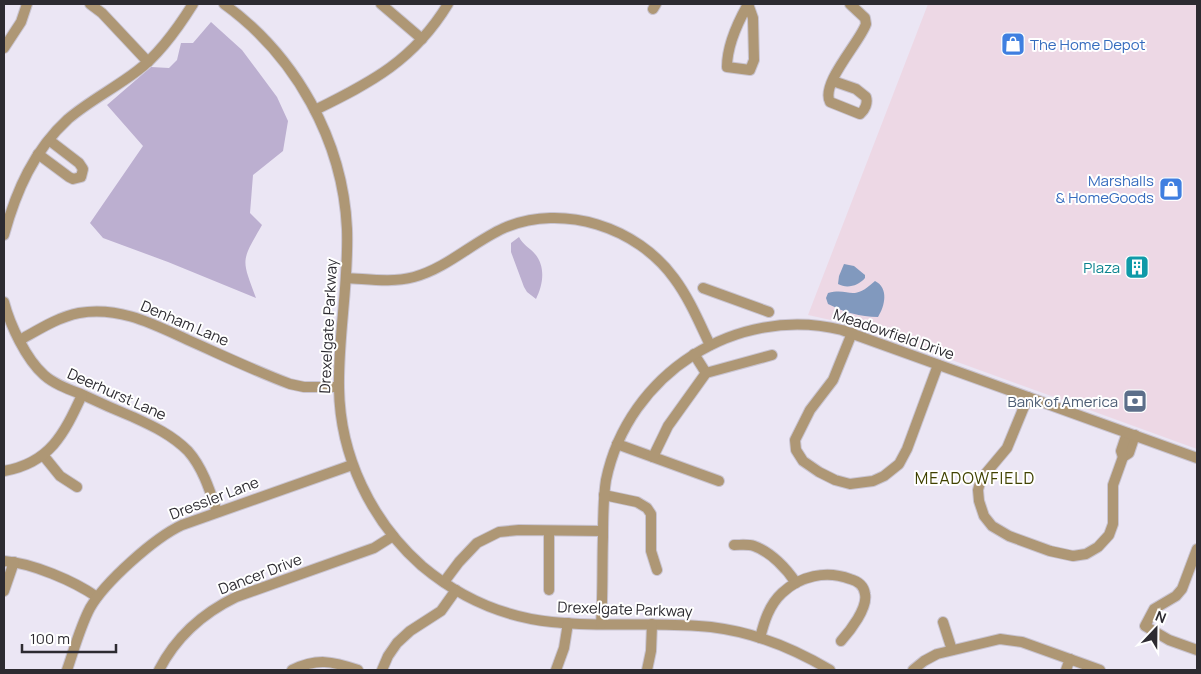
<svg xmlns="http://www.w3.org/2000/svg" width="1201" height="674" font-family="Manrope,sans-serif">
<style>
.commercial{fill:#edd8e5}
.green{fill:#bcafd0}
.water{fill:#8199be}
.lines{fill:none;stroke-linecap:round;stroke-linejoin:round}
.minor-casing{stroke:#c9c4d1;stroke-width:12}
.minor{stroke:#ae9775;stroke-width:10}
.labels{text-anchor:middle;dominant-baseline:central;stroke-width:4;stroke-linejoin:round;paint-order:stroke}
.shop-label{font-size:15px;fill:#366cbe;stroke:#fff;text-anchor:start}
.culture-label{font-size:15px;fill:#0d838f;stroke:#fff;text-anchor:end}
.street-label{font-size:15px;fill:#2d2b31;stroke:#fff}
.service-label{font-size:15px;fill:#4e5e75;stroke:#fff;text-anchor:end}
.neighbourhood-label{font-size:16px;letter-spacing:1px;fill:#404201;stroke:#fff}
</style>
<rect width="100%" height="100%" fill="#ebe6f4"/>
<polygon class="commercial" points="928,4 1197,4 1197,449 858,326 808,315"/>
<g class="green">
<path d="M 211,22 L 242,50 L 277,97 L 288,121 L 283,151 L 253,175 L 250,213 L 262,225 C 241,262 241,258 256,298 L 168,262 L 103,238 L 90,223 L 143,146 L 107,105 L 151,67 L 169,68 L 177,60 L 181,43 L 193,43 Z"/>
<path d="M 519,237 C 523,245 529,247 535,254 C 546,267 543,285 536,299 L 527,292 L 524,287 L 511,252 L 511,243 Z"/>
</g>
<g class="water">
<path d="M 844,264 L 854,266 L 865,275 L 865,278 C 858,286 847,289 838,284 L 839,276 Z"/>
<path d="M 875,281 C 889,288 885,306 878,317 C 860,317 844,312 828,304 L 826,298 L 828,293 C 851,287 851,303 875,281 Z"/>
</g>
<g class="lines">
<g class="minor-casing">
<g id="minor">
<polyline points="90,4 102,13 148,62"/>
<path d="M 224,4 C 296,56 343,141 347,229 C 349,283 338,335 339,388 C 340,456 371,521 422,566 C 459,597 504,617 552,622 C 605,628 658,621 711,627 C 753,632 793,648 830,670"/>
<polyline points="381,4 422,39"/>
<path d="M 747,6 C 737,24 727,46 727,67 L 750,70 L 754,60 L 753,18 L 748,4"/>
<polyline points="653,9 656,4"/>
<polyline points="4,48 21,22 27,4"/>
<path d="M 833,81 L 856,89 L 866,97 C 868,103 865,110 860,114 L 830,102 C 820,84 860,42 866,24 L 865,18 L 850,4"/>
<path d="M 315,110 C 372,82 414,60 448,4"/>
<polyline points="38,154 69,177 73,179 81,177 83,169 79,163 49,140"/>
<path d="M 4,235 C 16,191 34,150 68,119 C 89,101 115,88 137,71 C 160,54 178,28 193,4"/>
<path d="M 346,278 C 369,279 391,283 414,277 C 447,268 473,242 504,228 C 563,203 637,227 674,278 C 689,298 699,322 710,345"/>
<polyline points="703,288 769,312"/>
<path d="M 4,302 C 10,325 26,359 44,375 C 54,384 68,389 81,394 C 98,402 116,410 133,417 C 153,426 172,435 188,451 C 203,468 210,491 217,512"/>
<polyline points="852,333 833,380 810,410 795,440 796,450 803,461 819,472 835,480 850,484 873,481 884,476 899,464 907,449 938,365"/>
<path d="M 20,340 C 38,330 58,317 79,313 C 119,306 153,324 188,340 C 222,355 255,371 290,384 L 304,387 L 339,387"/>
<polyline points="694,354 706,373"/>
<polyline points="1028,397 1007,448 981,479 978,490 979,501 984,516 992,526 1009,536 1050,551 1073,556 1086,554 1098,547 1109,535 1113,524 1113,485 1123,457 1129,453 1135,435"/>
<polyline points="617,444 719,481"/>
<polyline points="43,455 60,476 77,487"/>
<polyline points="653,457 668,426 706,373 772,355"/>
<polyline points="1123,457 1121,451 1127,433"/>
<path d="M 4,471 C 50,463 64,434 82,395"/>
<polyline points="604,495 637,502 647,508 651,514 651,551 657,570"/>
<polyline points="549,531 549,590"/>
<path d="M 734,545 C 741,545 748,544 754,546 C 771,552 787,569 796,583"/>
<polyline points="1197,549 1182,589 1176,596 1154,609 1145,626 1169,640 1197,650"/>
<path d="M 4,561 C 32,563 74,581 97,597"/>
<polyline points="444,582 459,562 477,543 499,532 519,530 603,531"/>
<polyline points="4,591 14,562"/>
<polyline points="943,622 952,650"/>
<path d="M 601,624 C 603,595 602,566 603,537 C 603,518 603,499 606,480 C 628,374 736,304 842,330 L 1197,458"/>
<path d="M 760,638 C 764,622 769,605 782,593 C 800,576 826,570 850,579 C 858,581 864,586 865,594 C 868,608 850,631 841,641"/>
<path d="M 67,670 C 74,650 80,627 90,608 C 105,582 154,538 182,525 L 352,465"/>
<path d="M 159,670 C 176,637 203,613 236,597 L 374,548 L 393,536"/>
<path d="M 292,670 C 317,658 332,661 358,670"/>
<polyline points="382,670 388,656 397,643 410,631 441,611 456,590"/>
<polyline points="556,670 564,648 568,623"/>
<polyline points="647,670 651,651 652,624"/>
<polyline points="913,670 924,661 937,654 1000,639 1022,642 1100,670"/>
<polyline points="1066,670 1070,659"/>
</g>
</g>
<use href="#minor" class="minor"/>
</g>
<defs>
<g id="shop-square" transform="scale(1.25)"><rect x="-9" y="-9" width="18" height="18" rx="4" fill="#3f7fe0" stroke="#fff"/><path d="M-5-2.5h2.3a2.7 3.5 0 0 1 5.4 0H5L5.5 6h-11ZM-1.5-2.5h3a1.5 2.3 0 0 0-3 0Z" fill="#fff"/></g>
<g id="building-square" transform="scale(1.25)"><rect x="-9" y="-9" width="18" height="18" rx="4" fill="#0f9aa8" stroke="#fff"/><path d="M-4-6H4V6H1V3H-1V6H-4ZM-2.5-4.3h1.7v1.8h-1.7ZM.8-4.3h1.7v1.8H.8ZM-2.5-1h1.7V.8h-1.7ZM.8-1h1.7V.8H.8Z" fill="#fff"/></g>
<g id="bank-square" transform="scale(1.25)"><rect x="-9" y="-9" width="18" height="18" rx="4" fill="#5c6f8a" stroke="#fff"/><path d="M-6-4H6V4H-6ZM0-2.3a2.3 2.3 0 1 0 0 4.6a2.3 2.3 0 1 0 0-4.6Z" fill="#fff"/></g>
</defs>
<g fill-rule="evenodd">
<use href="#shop-square" x="1013" y="44"/>
<use href="#shop-square" x="1171" y="189"/>
<use href="#building-square" x="1137" y="267"/>
<use href="#bank-square" x="1135" y="401"/>
</g>
<g class="labels">
<g class="shop-label">
<text x="1030" y="44">The Home Depot</text>
<text x="1154" y="180" text-anchor="end">Marshalls<tspan x="1154" dy="17">&amp; HomeGoods</tspan></text>
</g>
<g class="culture-label">
<text x="1120" y="267">Plaza</text>
</g>
<g class="street-label">
<text transform="translate(185 323) rotate(23)">Denham Lane</text>
<text transform="translate(328 326) rotate(-87)">Drexelgate Parkway</text>
<text transform="translate(894 334) rotate(19)">Meadowfield Drive</text>
<text transform="translate(117 394) rotate(24)">Deerhurst Lane</text>
<text transform="translate(214 498) rotate(-21)">Dressler Lane</text>
<text transform="translate(260 574) rotate(-21)">Dancer Drive</text>
<text transform="translate(625 609) rotate(2)">Drexelgate Parkway</text>
</g>
<g class="service-label">
<text x="1118" y="401">Bank of America</text>
</g>
<g class="neighbourhood-label">
<text x="975" y="478">MEADOWFIELD</text>
</g>
</g>
<rect width="1201" height="674" fill="none" stroke="#2d2b31" stroke-width="10"/>
<g transform="translate(1156 629) rotate(22)" stroke="#ffffff" stroke-width="4" paint-order="stroke">
<path d="M0-4L9 19L0 12L-9 19Z" fill="#2d2b31"/>
<text y="-8" font-size="14" font-weight="bold" text-anchor="middle" fill="#2d2b31">N</text>
</g>
<path d="M22 644v8h94v-8" fill="none" stroke="#2d2b31" stroke-width="2.5"/>
<text x="30" y="644" font-size="15" fill="#2d2b31" stroke="#ffffff" stroke-width="4" paint-order="stroke">100 m</text>
</svg>
